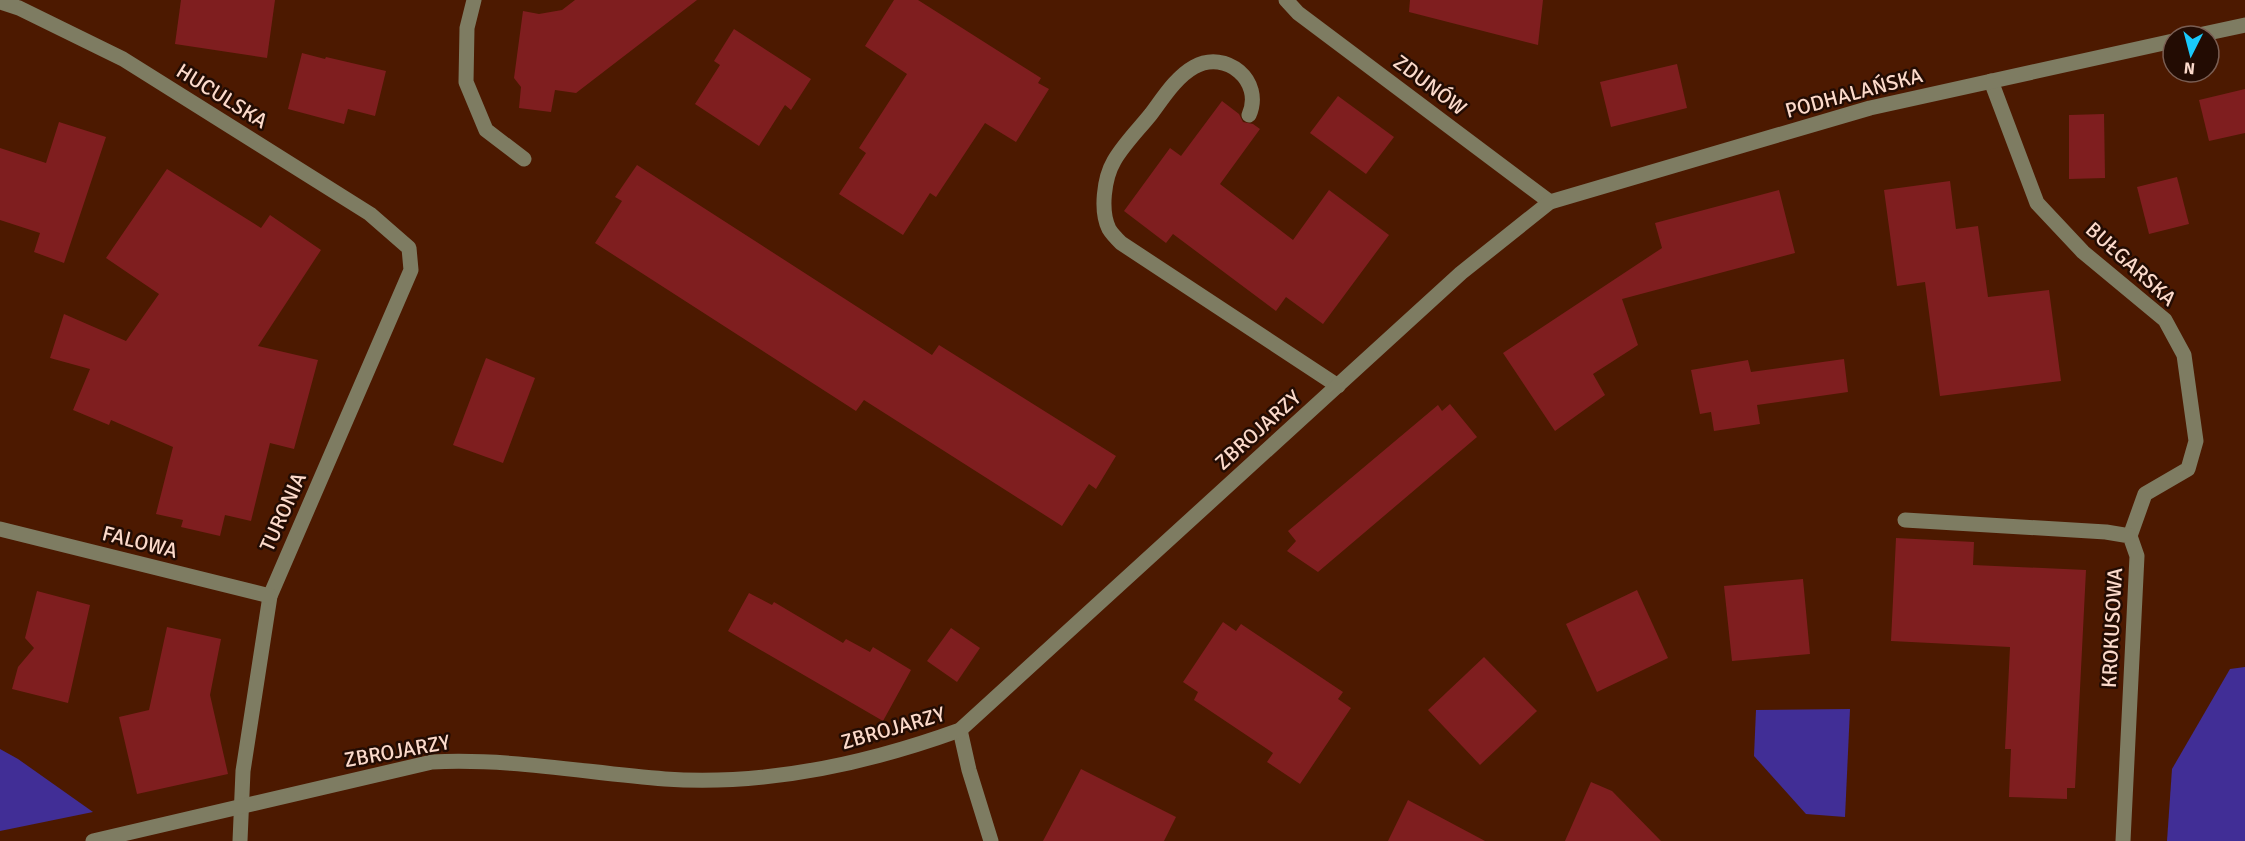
<svg xmlns="http://www.w3.org/2000/svg" width="2245" height="841" font-family="Signika,sans-serif">
<style>
.green{fill:#412e96}
.building{fill:#7f1e1f}
.lines{fill:none;stroke-linecap:round;stroke-linejoin:round}
.minor{stroke:#7e7c62;stroke-width:15}
.labels{text-anchor:middle;dominant-baseline:central;stroke-width:5;stroke-linejoin:round;paint-order:stroke}
.street-label{font-size:21px;fill:#fcdacb;stroke:#230c03}
</style>
<rect width="100%" height="100%" fill="#4c1900"/>
<g class="green">
<polygon points="2245,667 2245,841 2167,841 2172,769 2230,669"/>
<polygon points="1850,709 1845,817 1806,814 1754,756 1756,710"/>
<polygon points="0,749 18,759 93,812 0,831"/>
</g>
<g class="building">
<polygon points="181,0 275,0 267,58 175,44"/>
<polygon points="575,0 697,0 576,93 555,90 551,112 519,108 521,87 514,78 523,11 539,14 562,10"/>
<polygon points="894,0 918,0 1041,78 1038,83 1049,89 1016,142 985,123 936,197 930,193 903,235 839,194 866,153 859,148 907,74 865,46"/>
<polygon points="1410,0 1543,0 1538,45 1409,12"/>
<polygon points="734,29 811,79 791,110 785,105 759,146 695,104 720,65 714,61"/>
<polygon points="302,53 325,59 326,57 386,71 375,116 348,109 344,124 288,109"/>
<polygon points="1677,64 1687,108 1611,127 1600,82"/>
<polygon points="2245,89 2245,133 2209,141 2199,100"/>
<polygon points="1338,96 1394,137 1366,174 1310,133"/>
<polygon points="1222,101 1239,114 1243,122 1253,124 1260,129 1220,184 1293,240 1329,190 1389,235 1323,324 1286,297 1276,311 1173,234 1166,243 1124,211 1170,148 1181,156"/>
<polygon points="2104,114 2105,178 2069,179 2069,115"/>
<polygon points="59,122 106,137 64,263 34,252 40,233 0,220 0,148 46,163"/>
<polygon points="637,165 932,355 939,345 1116,456 1096,489 1089,484 1062,526 864,400 856,411 595,243 622,201 615,197"/>
<polygon points="167,169 261,228 270,215 321,250 258,346 318,360 294,449 270,443 251,521 225,515 220,536 181,527 183,520 156,514 173,447 111,420 109,425 73,410 90,369 50,358 64,314 126,341 159,294 106,258"/>
<polygon points="2177,177 2189,224 2149,234 2137,187"/>
<polygon points="1950,181 1956,229 1978,226 1988,297 2049,290 2061,381 1940,396 1925,282 1897,286 1884,190"/>
<polygon points="1779,190 1795,253 1622,299 1638,345 1593,374 1605,395 1555,431 1503,353 1662,248 1655,223"/>
<polygon points="486,358 535,378 503,463 453,445"/>
<polygon points="1844,359 1848,392 1757,405 1760,424 1714,431 1711,412 1700,414 1691,370 1748,360 1751,372"/>
<polygon points="1450,404 1477,437 1318,572 1287,551 1296,541 1288,531 1438,405 1442,411"/>
<polygon points="1896,538 1974,542 1973,565 2086,570 2075,788 2067,788 2067,799 2009,797 2011,749 2005,749 2010,647 1891,641"/>
<polygon points="1803,579 1810,654 1732,661 1724,586"/>
<polygon points="1637,590 1668,658 1597,692 1566,624"/>
<polygon points="37,591 90,605 68,703 12,689 18,667 34,648 25,638"/>
<polygon points="749,593 772,605 774,602 843,643 846,639 870,652 873,647 911,670 883,721 728,631"/>
<polygon points="1223,622 1236,631 1241,624 1343,692 1338,699 1351,708 1300,784 1267,762 1273,753 1194,700 1198,692 1183,682"/>
<polygon points="167,627 221,639 210,695 228,774 137,794 119,717 149,710"/>
<polygon points="951,628 980,648 957,682 927,661"/>
<polygon points="1484,657 1537,711 1480,765 1428,710"/>
<polygon points="1081,769 1176,817 1164,841 1043,841"/>
<polygon points="1591,782 1612,791 1661,841 1565,841"/>
<polygon points="1408,800 1485,841 1388,841"/>
</g>
<g class="lines">
<g class="minor">
<polyline points="474,0 467,28 466,82 486,130 524,159"/>
<polyline points="1286,0 1298,13 1550,202"/>
<polyline points="0,2 19,8 123,59 370,214 409,248 411,270 270,596 243,771 240,841"/>
<polyline points="2194,36 2245,25"/>
<polyline points="1991,81 2037,203 2083,252 2165,320 2184,355 2196,441 2188,469 2145,494 2130,536"/>
<path d="M 1249,115 C 1264,81 1226,49 1194,67 C 1176,77 1163,98 1151,114 C 1139,129 1123,145 1114,161 C 1104,178 1100,211 1109,229 C 1112,234 1117,239 1121,243 L 1338,386"/>
<polyline points="1905,520 2106,532 2130,536 2137,556 2123,841"/>
<polyline points="0,529 270,596"/>
<polyline points="960,730 969,770 991,841"/>
<path d="M 93,841 L 432,762 C 510,758 587,773 665,779 C 766,786 866,764 960,730 L 1461,273 L 1550,202 L 1870,108 L 2173,41"/>
</g>
</g>
<g class="labels">
<g class="street-label">
<text transform="translate(1430 85) rotate(37)">ZDUNÓW</text>
<text transform="translate(1854 93) rotate(-15)">PODHALAŃSKA</text>
<text transform="translate(222 96) rotate(32)">HUCULSKA</text>
<text transform="translate(2131 264) rotate(42)">BUŁGARSKA</text>
<text transform="translate(1258 430) rotate(-42)">ZBROJARZY</text>
<text transform="translate(283 512) rotate(-66)">TURONIA</text>
<text transform="translate(140 542) rotate(14)">FALOWA</text>
<text transform="translate(2112 628) rotate(-87)">KROKUSOWA</text>
<text transform="translate(893 728) rotate(-16)">ZBROJARZY</text>
<text transform="translate(397 751) rotate(-10)">ZBROJARZY</text>
</g>
</g>
<g transform="translate(2191 54) rotate(186)"><circle r="28" fill="#230c03" stroke="#7a5e53" stroke-width="1.5"/>
<path d="M0-4.5L10 22L0 15L-10 22Z" fill="#19cafc"/>
<text y="-9" font-size="16" font-weight="bold" text-anchor="middle" fill="#fcdacb">N</text>
</g>
</svg>
